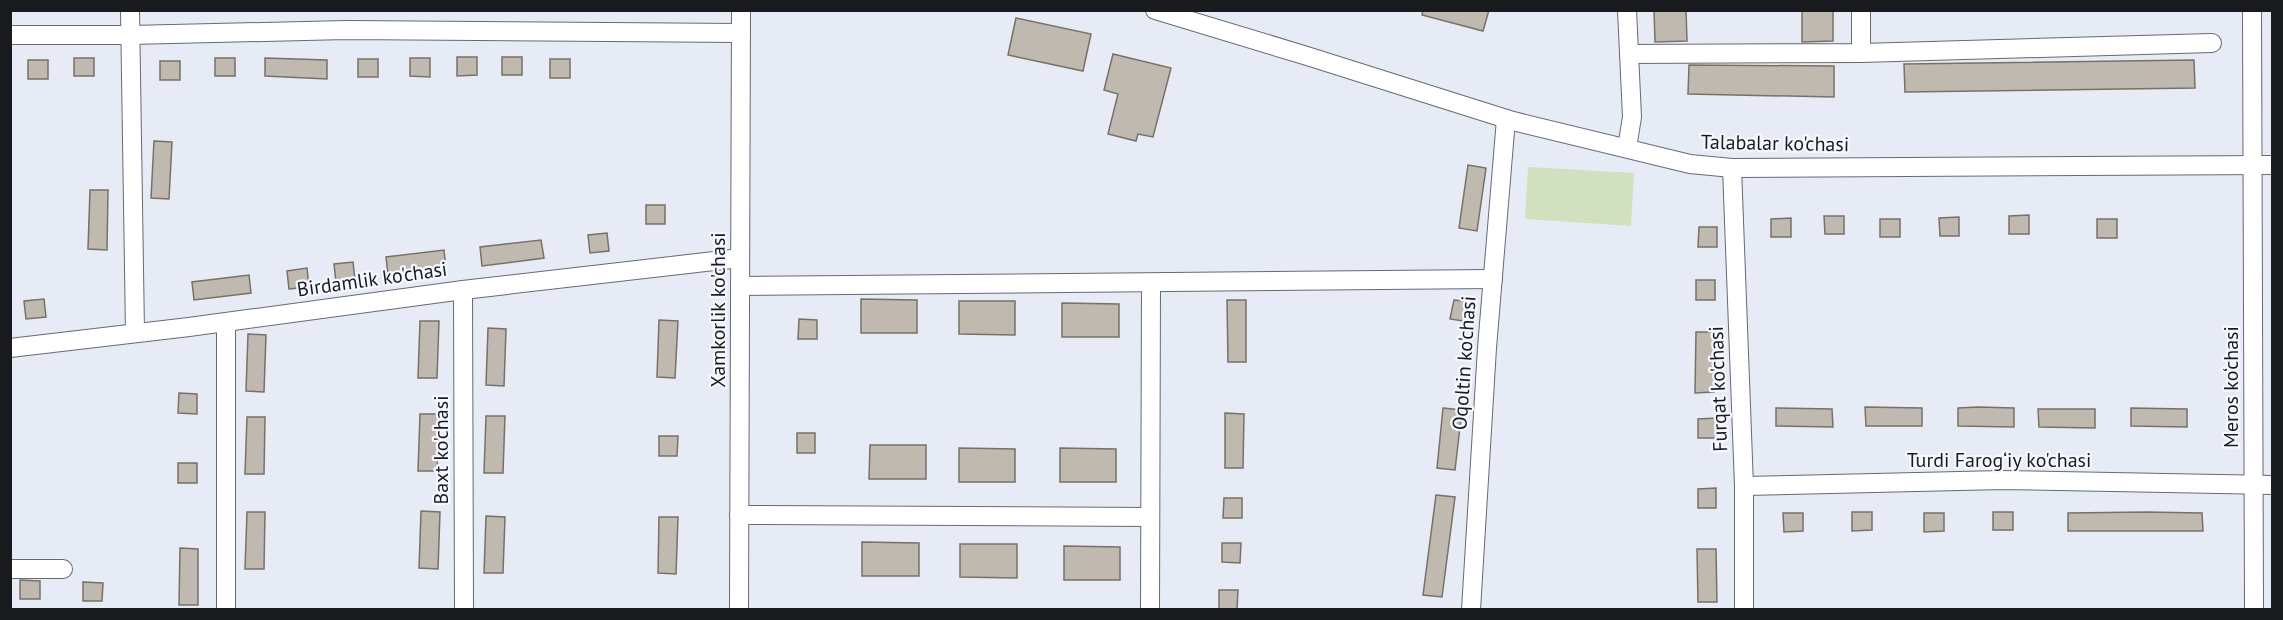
<svg xmlns="http://www.w3.org/2000/svg" width="2283" height="620" font-family="'PT Sans',sans-serif">
<style>
.green{fill:#d1e1bf}
.building{fill:#c0b9b0;stroke:#777168;stroke-width:1.5}
.lines{fill:none;stroke-linecap:round;stroke-linejoin:round}
.minor-casing{stroke:#666a73;stroke-width:20}
.minor{stroke:#fff;stroke-width:18}
.labels{text-anchor:middle;dominant-baseline:central;stroke-width:4.5;stroke-linejoin:round;paint-order:stroke}
.street-label{font-size:20px;fill:#181a1d;stroke:#f6f8ff}
</style>
<rect width="100%" height="100%" fill="#e7ebf6"/>
<polygon class="green" points="1528,167 1634,173 1631,226 1525,219"/>
<g class="building">
<polygon points="1423,10 1489,10 1483,31 1422,15"/>
<polygon points="1654,10 1686,10 1687,41 1655,42"/>
<polygon points="1802,10 1833,10 1833,41 1802,42"/>
<polygon points="1016,18 1091,34 1083,71 1008,55"/>
<polygon points="1113,54 1171,68 1153,137 1138,134 1136,141 1108,134 1118,94 1104,90"/>
<polygon points="457,57 477,57 477,75 457,76"/>
<rect x="502" y="57" width="20" height="18"/>
<rect x="74" y="58" width="20" height="18"/>
<rect x="215" y="58" width="20" height="18"/>
<polygon points="265,58 327,60 327,79 265,76"/>
<polygon points="410,58 430,58 430,77 410,76"/>
<rect x="358" y="59" width="20" height="18"/>
<rect x="550" y="59" width="20" height="19"/>
<rect x="28" y="60" width="20" height="19"/>
<polygon points="2194,60 2195,88 1905,92 1904,64"/>
<rect x="160" y="61" width="20" height="19"/>
<polygon points="1689,65 1834,66 1834,97 1688,94"/>
<polygon points="154,141 172,142 169,199 151,198"/>
<polygon points="1468,165 1486,168 1477,231 1459,228"/>
<polygon points="90,190 108,190 107,250 88,249"/>
<rect x="646" y="205" width="19" height="19"/>
<polygon points="2029,215 2029,234 2009,234 2009,216"/>
<polygon points="1824,216 1844,216 1844,234 1825,234"/>
<polygon points="1959,217 1959,236 1940,236 1939,218"/>
<polygon points="1791,218 1791,237 1771,237 1771,219"/>
<rect x="1880" y="219" width="20" height="18"/>
<rect x="2097" y="219" width="20" height="19"/>
<polygon points="1699,227 1717,227 1717,247 1698,247"/>
<polygon points="607,233 609,251 590,253 588,235"/>
<polygon points="541,240 544,258 482,266 480,247"/>
<polygon points="444,250 446,269 388,275 386,257"/>
<polygon points="353,262 355,280 336,282 334,264"/>
<polygon points="307,268 309,287 289,289 287,271"/>
<polygon points="249,275 251,293 194,300 192,282"/>
<rect x="1696" y="280" width="19" height="20"/>
<polygon points="44,299 46,317 26,319 24,301"/>
<polygon points="861,299 917,300 917,333 861,333"/>
<polygon points="1227,300 1246,300 1246,362 1228,362"/>
<polygon points="1454,300 1472,302 1469,322 1450,319"/>
<polygon points="959,301 1015,301 1015,335 959,334"/>
<polygon points="1062,303 1119,304 1119,337 1062,337"/>
<polygon points="799,319 817,320 817,339 798,339"/>
<polygon points="659,320 678,321 675,378 657,377"/>
<polygon points="420,321 439,321 437,378 418,378"/>
<polygon points="488,328 506,329 504,386 486,385"/>
<polygon points="1696,332 1714,332 1714,392 1695,393"/>
<polygon points="248,334 266,335 264,392 246,391"/>
<polygon points="179,393 197,394 197,414 178,413"/>
<polygon points="1865,407 1922,408 1922,426 1866,426"/>
<polygon points="1978,407 2014,408 2014,427 1958,426 1958,408"/>
<polygon points="1443,408 1462,410 1455,470 1437,468"/>
<polygon points="1776,408 1832,409 1833,427 1776,426"/>
<polygon points="2131,408 2187,409 2187,427 2131,426"/>
<polygon points="2038,409 2095,409 2095,428 2039,427"/>
<polygon points="1225,413 1244,414 1243,468 1225,468"/>
<polygon points="420,414 439,414 437,471 418,471"/>
<polygon points="486,416 505,416 503,473 484,473"/>
<polygon points="247,417 265,417 264,474 245,474"/>
<polygon points="1717,418 1717,438 1698,438 1698,419"/>
<rect x="797" y="433" width="18" height="20"/>
<polygon points="659,436 678,436 677,456 659,456"/>
<polygon points="870,445 926,445 926,479 869,479"/>
<polygon points="959,448 1015,449 1015,482 959,482"/>
<polygon points="1060,448 1116,449 1116,482 1060,482"/>
<rect x="178" y="463" width="19" height="20"/>
<polygon points="1716,488 1716,508 1698,508 1698,489"/>
<polygon points="1436,495 1455,497 1442,597 1423,595"/>
<polygon points="1224,498 1242,498 1242,518 1223,518"/>
<polygon points="421,511 440,512 438,569 419,568"/>
<polygon points="247,512 265,512 264,569 245,569"/>
<polygon points="1852,512 1872,512 1872,530 1852,531"/>
<rect x="1993" y="512" width="20" height="18"/>
<polygon points="2146,512 2202,513 2203,531 2068,531 2068,513"/>
<polygon points="1783,513 1803,513 1803,531 1784,532"/>
<polygon points="1924,513 1944,513 1944,531 1924,532"/>
<polygon points="486,516 505,517 503,573 484,573"/>
<polygon points="659,517 678,517 676,574 658,573"/>
<polygon points="862,542 919,543 919,576 862,576"/>
<polygon points="1222,543 1241,543 1240,563 1222,562"/>
<polygon points="960,544 1017,544 1017,578 960,577"/>
<polygon points="1064,546 1120,547 1120,580 1064,580"/>
<polygon points="180,548 198,549 198,605 179,605"/>
<polygon points="1697,549 1716,549 1717,602 1698,602"/>
<polygon points="20,580 40,581 40,599 20,599"/>
<polygon points="83,582 103,583 102,601 83,601"/>
<polygon points="1219,590 1238,590 1237,609 1219,609"/>
</g>
<g class="lines">
<g class="minor-casing">
<g id="minor">
<polyline points="130,10 135,333"/>
<polyline points="1155,10 1307,56 1513,121 1690,164 1732,168 2272,165"/>
<polyline points="1627,10 1632,117 1627,148"/>
<polyline points="1861,10 1861,53"/>
<polyline points="2252,10 2254,610"/>
<polyline points="10,35 130,35 346,30 741,33"/>
<polyline points="1629,54 1861,53 2212,43"/>
<polyline points="1732,168 1744,486 1744,610"/>
<polyline points="740,286 1493,279"/>
<polyline points="463,290 464,610"/>
<polyline points="10,348 189,327 463,290 740,258"/>
<polyline points="1744,486 2002,480 2272,485"/>
<polyline points="739,515 1150,517"/>
<polyline points="10,569 63,569"/>
<polyline points="226,610 226,322"/>
<polyline points="739,610 741,10"/>
<polyline points="1150,610 1151,283"/>
<polyline points="1471,610 1487,348 1506,119"/>
</g>
</g>
<use href="#minor" class="minor"/>
</g>
<g class="labels">
<g class="street-label">
<text transform="translate(1775 143) rotate(1)">Talabalar ko'chasi</text>
<text transform="translate(372 279) rotate(-8)">Birdamlik ko'chasi</text>
<text transform="translate(718 310) rotate(-90)">Xamkorlik ko'chasi</text>
<text transform="translate(1464 363) rotate(-86)">Oqoltin ko'chasi</text>
<text transform="translate(2231 387) rotate(-90)">Meros ko‘chasi</text>
<text transform="translate(1718 389) rotate(-92)">Furqat ko'chasi</text>
<text transform="translate(441 450) rotate(-90)">Baxt ko'chasi</text>
<text x="1999" y="460">Turdi Farog‘iy ko'chasi</text>
</g>
</g>
<rect width="2283" height="620" fill="none" stroke="#181a1d" stroke-width="24"/>
</svg>
